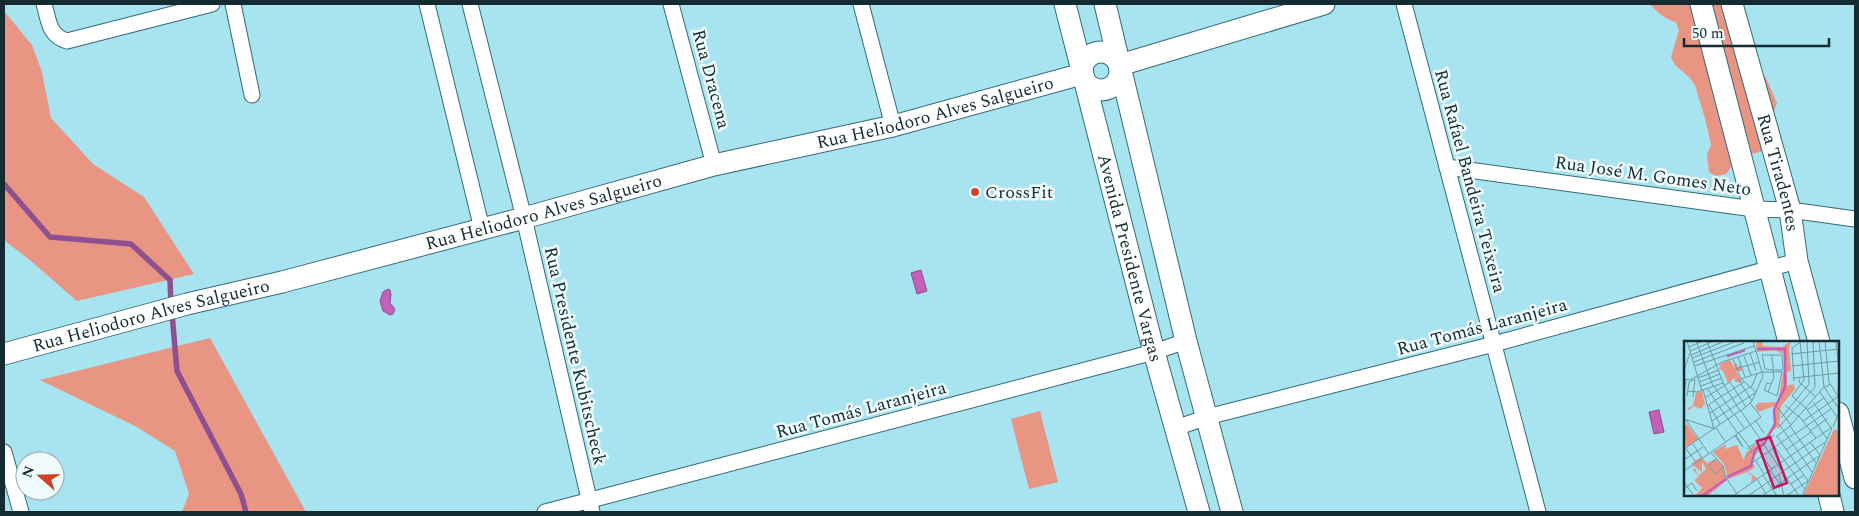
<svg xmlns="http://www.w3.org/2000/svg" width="1859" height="516" font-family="Spectral,serif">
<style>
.green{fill:#e89584}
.water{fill:#c460b7;stroke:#8f508f}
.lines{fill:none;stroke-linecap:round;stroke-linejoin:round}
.stream{stroke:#8f508f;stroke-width:5.5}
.street-casing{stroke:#326b77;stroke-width:17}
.secondary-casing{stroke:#326b77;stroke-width:23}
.street{stroke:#fff;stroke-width:15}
.secondary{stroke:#fff;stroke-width:21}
.poi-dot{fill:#cf432b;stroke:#effbfd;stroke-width:2}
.labels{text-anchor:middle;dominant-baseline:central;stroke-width:5;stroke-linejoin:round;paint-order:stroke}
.street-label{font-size:18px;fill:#142c31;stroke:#effbfd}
.poi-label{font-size:18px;fill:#142c31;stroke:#effbfd;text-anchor:start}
.inset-river{fill:none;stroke:#c460b7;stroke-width:2.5}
.inset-road{fill:none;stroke:#6d9aa4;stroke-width:1}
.view{fill:#c2185b;fill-opacity:0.15;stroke:#c2185b;stroke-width:2.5}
.inset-edge{fill:none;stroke:#142c31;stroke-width:2.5}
</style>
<rect width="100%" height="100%" fill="#a8e3f0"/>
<g class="green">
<path d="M 1650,4 L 1733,4 L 1749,57 L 1766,78 L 1777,103 L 1774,111 L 1767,117 L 1767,144 L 1762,151 L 1737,159 L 1726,174 L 1716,176 L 1709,172 L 1707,154 L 1711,145 L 1706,122 L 1695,85 L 1689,77 L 1675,65 L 1671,57 L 1679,30 L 1676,22 C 1664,19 1658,13 1650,4 Z"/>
<polygon points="4,11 32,45 42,72 51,118 93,164 144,197 194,274 77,301 31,261 4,240"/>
<polygon points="210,338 306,512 182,512 189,494 175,451 137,427 40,380"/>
<polygon points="1040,411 1058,482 1029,489 1011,419"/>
</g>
<g class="water">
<polygon points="921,270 927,291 917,294 911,273"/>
<polygon points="388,289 390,290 391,294 390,303 395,309 393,314 390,315 383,311 380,301 383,292"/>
<polygon points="1659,410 1664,432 1654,434 1649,412"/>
</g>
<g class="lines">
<g class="stream">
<polyline points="4,184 50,237 131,244 170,280 171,304"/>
<polyline points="172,313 177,371 241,494 246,512"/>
</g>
<g class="street-casing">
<g id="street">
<path d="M 44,4 C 49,20 48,35 67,41 L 212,4"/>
<polyline points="233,4 252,95"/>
<polyline points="427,4 482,229"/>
<polyline points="470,4 524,218 592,512"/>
<polyline points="671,4 714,165"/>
<polyline points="861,4 893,126"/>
<polyline points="1404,4 1538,512"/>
<polyline points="1447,167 1754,209 1790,210 1855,219"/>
<polyline points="1176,428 1207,417 1494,344 1797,261"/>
<polyline points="4,452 21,512"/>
<polyline points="545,512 1154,352 1186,341"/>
</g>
</g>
<g class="secondary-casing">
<g id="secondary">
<path id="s1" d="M 1065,4 L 1154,352 L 1199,512"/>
<polyline points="1105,4 1186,341 1232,512"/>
<polyline points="1701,4 1789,342"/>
<path id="s2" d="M 1732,4 L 1790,210 L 1797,261 L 1819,342"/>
<circle cx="1101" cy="71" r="19"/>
<polyline points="1120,65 1324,4"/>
<path id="s3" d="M 4,354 L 187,304 L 282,282 L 524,218 L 714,165 L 893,126 L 1082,74"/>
<polyline points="1838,413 1855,478"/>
<polyline points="1829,495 1833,512"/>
</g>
</g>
<use href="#street" class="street"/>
<use href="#secondary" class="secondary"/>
</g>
<circle class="poi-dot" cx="975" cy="192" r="5"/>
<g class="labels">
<g class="street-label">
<text transform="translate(711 79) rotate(75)">Rua Dracena</text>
<text stroke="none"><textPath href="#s3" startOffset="962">Rua Heliodoro Alves Salgueiro</textPath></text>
<text stroke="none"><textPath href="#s2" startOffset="175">Rua Tiradentes</textPath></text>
<text transform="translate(1653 176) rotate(8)">Rua José M. Gomes Neto</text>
<text transform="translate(1470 181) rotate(75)">Rua Rafael Bandeira Teixeira</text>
<text stroke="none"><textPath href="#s3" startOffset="558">Rua Heliodoro Alves Salgueiro</textPath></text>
<text stroke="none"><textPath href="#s1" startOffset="262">Avenida Presidente Vargas</textPath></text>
<text stroke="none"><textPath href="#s3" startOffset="152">Rua Heliodoro Alves Salgueiro</textPath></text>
<text transform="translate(1482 327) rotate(-15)">Rua Tomás Laranjeira</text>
<text transform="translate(575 356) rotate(77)">Rua Presidente Kubitscheck</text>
<text transform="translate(861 410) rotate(-15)">Rua Tomás Laranjeira</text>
</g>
<g class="poi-label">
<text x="985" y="192">CrossFit</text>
</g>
</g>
<g transform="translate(1684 341)">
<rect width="155" height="155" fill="#a8e3f0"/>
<path d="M 72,0 L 78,1 L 79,5 L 98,6 L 107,0 L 105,7 L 107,30 L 103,31 L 103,45 L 110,43 L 111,48 L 97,65 L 95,85 L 86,91 L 81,103 L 80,98 L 91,82 L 91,65 L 74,71 L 71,64 L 75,63 L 72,62 L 94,61 L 101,21 L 99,13 L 90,9 L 73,11 ZM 46,19 L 51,28 L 50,23 L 53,23 L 54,27 L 56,23 L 58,30 L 52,30 L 58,41 L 51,41 L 51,37 L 44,42 L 39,30 L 34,27 L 37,26 L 35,23 ZM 18,50 L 22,67 L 20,63 L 18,68 L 9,65 L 6,69 L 3,68 L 9,64 L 12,52 ZM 3,83 L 14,98 L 2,106 L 0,85 ZM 150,88 L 155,90 L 155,155 L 119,155 ZM 77,100 L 79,104 L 67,120 L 71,126 L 64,131 L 73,137 L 67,142 L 68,135 L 63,131 L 44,138 L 40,123 L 29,111 L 42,103 L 41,108 L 53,104 L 60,119 L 62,112 L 70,104 L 76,104 ZM 17,116 L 23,122 L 32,118 L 39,124 L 43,139 L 31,149 L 34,155 L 30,149 L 25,155 L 11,155 L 18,147 L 10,139 L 15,136 L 9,129 L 11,127 L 14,135 L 22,128 L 18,121 L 18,131 L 7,123 Z" fill="#e89584"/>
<path class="inset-river" d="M 43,15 L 61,9M 43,136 L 67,125 L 71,109 L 80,103 L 91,83 L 90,69 L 101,46 L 101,8 L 73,8M 18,155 L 42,138"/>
<path class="inset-road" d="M 3,0 L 18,50M 12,0 L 29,45M 23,0 L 40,44M 116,0 L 120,39 L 108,55 L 122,67 L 143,98M 135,0 L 140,46 L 155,68M 141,0 L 145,41 L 155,57M 152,0 L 155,30M 5,6 L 19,0M 6,10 L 30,0M 66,12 L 72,30M 107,13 L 155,8M 7,14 L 41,0M 60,15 L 67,34M 54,16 L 61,36M 8,17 L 53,0M 49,18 L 57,38 L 72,51M 10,21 L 60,2M 10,25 L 70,5M 108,25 L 155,20M 51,28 L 76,21M 0,29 L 6,12M 115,36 L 115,41 L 132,56M 14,37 L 35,29M 109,37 L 155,32M 0,38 L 6,39 L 38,21 L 72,10M 54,38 L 68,60M 57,38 L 78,31 L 98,31 L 93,55 L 80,49 L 83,42 L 87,43M 110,40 L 108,7 L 118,0M 15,41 L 36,33M 40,44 L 56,70M 17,45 L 38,37M 30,45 L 50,74M 23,47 L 54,93M 67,47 L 73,33M 19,49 L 30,88M 4,50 L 13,51 L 39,42M 84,51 L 90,36 L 89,31 L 89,24 L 88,19 L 88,14 L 78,14 L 81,28 L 89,29 L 98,29 L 99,26 L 98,14 L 88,14M 136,51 L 153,76M 0,54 L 2,38M 3,55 L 5,41 L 11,38 L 9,56M 21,57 L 46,41 L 62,66M 129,61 L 147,87M 24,64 L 60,41M 25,64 L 36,83M 101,64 L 115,76M 94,67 L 107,84M 123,69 L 140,57M 57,70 L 115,155M 57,70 L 68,60 L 79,35 L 69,0M 26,72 L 66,46M 51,74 L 60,87M 115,75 L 132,97M 97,77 L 125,43 L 123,0M 0,78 L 31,88M 2,79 L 25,113M 71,79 L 80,92M 28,80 L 71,52M 119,80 L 155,55M 95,83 L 128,131M 66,84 L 77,76 L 66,62M 106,85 L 132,122M 149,86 L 155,71M 32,87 L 41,100M 94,87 L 131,46 L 129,0M 126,90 L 144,77M 54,91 L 68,110 L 61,116M 111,93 L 147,68M 90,94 L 85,98 L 121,148M 51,95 L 59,106 L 52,94M 93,95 L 124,140M 92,96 L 106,85 L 139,47 L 147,43M 126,101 L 136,114M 9,103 L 18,117M 0,105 L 12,121M 0,108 L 57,69M 63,108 L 77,98M 102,109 L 127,91M 75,110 L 88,129M 27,112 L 39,125 L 41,135 L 53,153M 31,118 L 25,125 L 31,133 L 39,126M 0,119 L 19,106M 72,120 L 80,133M 68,122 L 111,92M 86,129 L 96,143M 0,130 L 66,84M 79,134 L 93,155M 95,134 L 100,155M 73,138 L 82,153M 0,141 L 10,155M 107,143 L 120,134M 0,148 L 8,142 L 13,150M 49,155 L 148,86M 64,155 L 141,101M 78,155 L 135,115M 102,155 L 124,140M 118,155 L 148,87"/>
<path class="view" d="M 86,96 L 103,142 L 90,147 L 73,100 Z"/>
<rect width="155" height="155" class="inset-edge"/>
</g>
<rect width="1859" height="516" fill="none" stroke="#142c31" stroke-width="10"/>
<g transform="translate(40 476) rotate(290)"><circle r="24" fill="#effbfd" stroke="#97a8ab"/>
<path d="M0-4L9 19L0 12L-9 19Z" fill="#cf432b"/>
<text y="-8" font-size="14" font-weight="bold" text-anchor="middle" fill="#142c31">N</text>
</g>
<path d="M1684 38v8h145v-8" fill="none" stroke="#142c31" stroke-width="2.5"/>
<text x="1692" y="38" font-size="15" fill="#142c31" stroke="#effbfd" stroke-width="4" paint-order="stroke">50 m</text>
</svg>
